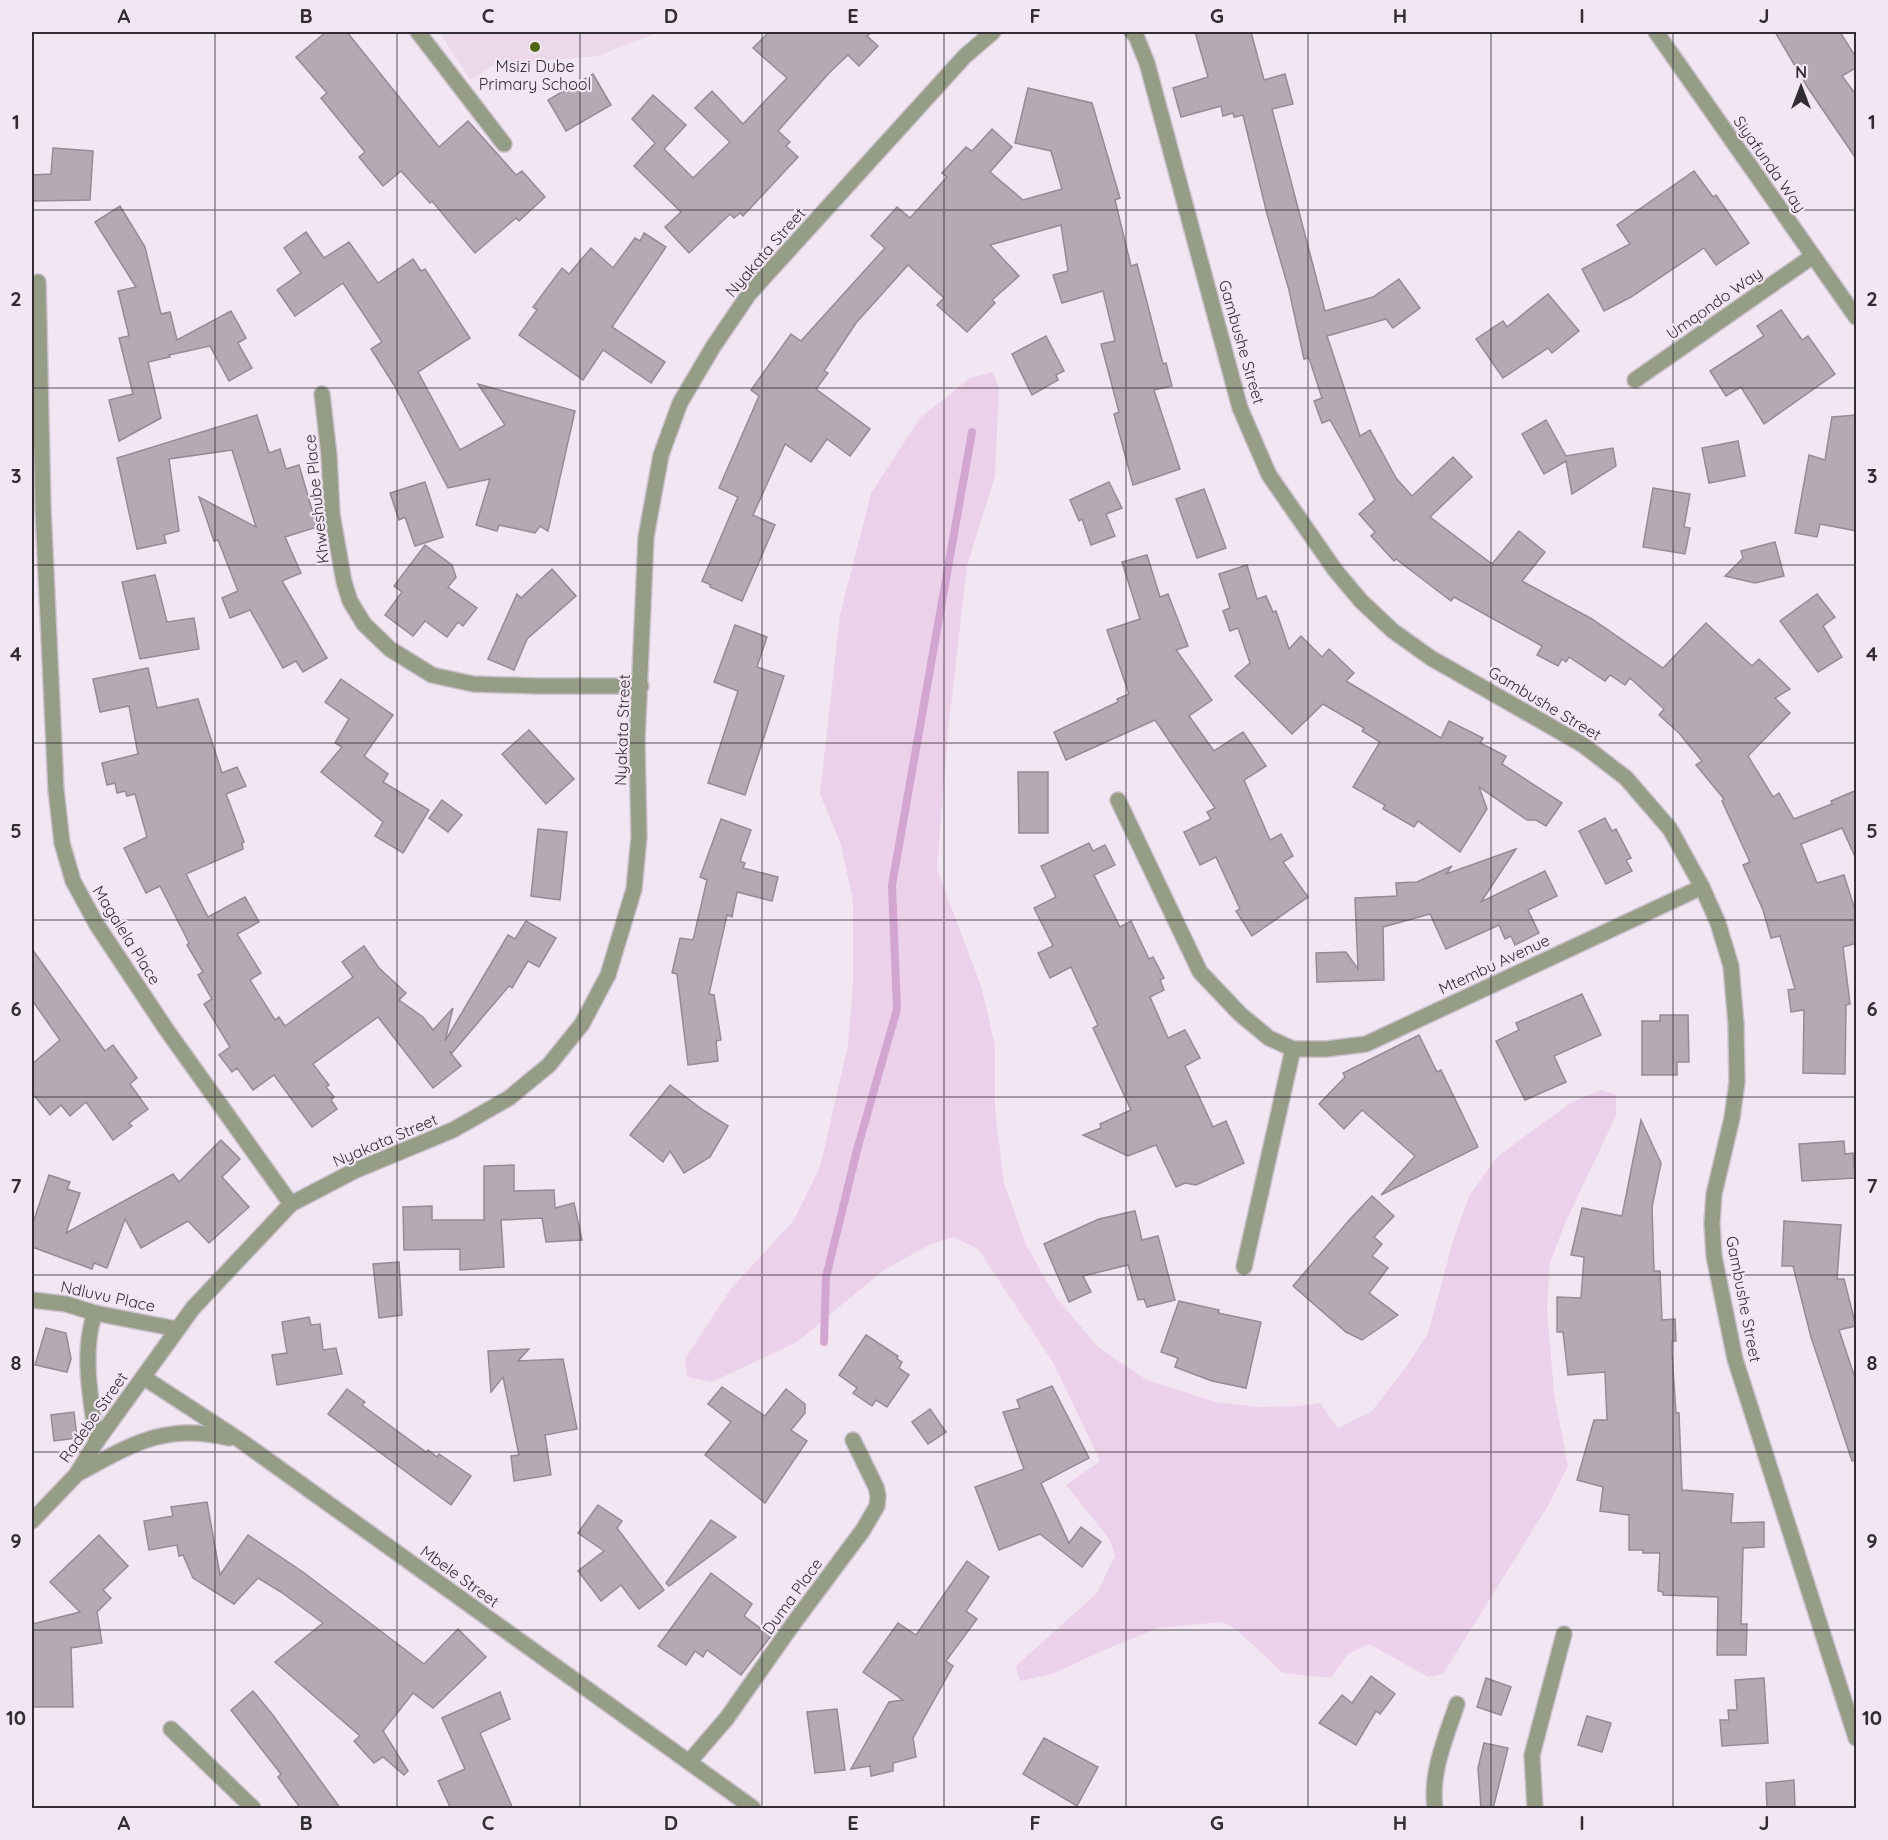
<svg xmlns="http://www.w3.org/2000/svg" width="1888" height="1840" font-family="Quicksand,sans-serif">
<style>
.built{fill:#ebd8ea}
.green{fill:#ecd1eb}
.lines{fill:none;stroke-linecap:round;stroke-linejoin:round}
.stream{stroke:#d2a6d1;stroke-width:8}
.building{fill:#b5a9b4;stroke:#968a95;stroke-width:1.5}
.minor-casing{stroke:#ccc1cc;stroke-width:18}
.minor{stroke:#959d86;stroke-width:15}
.grid{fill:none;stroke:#322d32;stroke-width:1.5;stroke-opacity:0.55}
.poi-dot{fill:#506613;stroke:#f3e6f3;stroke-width:2}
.labels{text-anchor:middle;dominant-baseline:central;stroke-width:4.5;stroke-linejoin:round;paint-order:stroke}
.poi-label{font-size:16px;fill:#322d32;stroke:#f3e6f3}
.street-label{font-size:16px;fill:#322d32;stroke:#f3e6f3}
.neatline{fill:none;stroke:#322d32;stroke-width:2}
.grid-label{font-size:20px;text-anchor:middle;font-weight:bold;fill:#322d32}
</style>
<rect width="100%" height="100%" fill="#f3e6f3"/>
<polygon class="built" points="439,32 438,32 659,32 598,56 494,65 471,80"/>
<polygon class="green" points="993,372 999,388 995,476 967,566 948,731 937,869 981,986 995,1045 995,1110 1004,1183 1026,1245 1055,1296 1099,1348 1147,1380 1216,1402 1258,1407 1299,1406 1320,1403 1338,1428 1372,1411 1406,1367 1428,1333 1453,1241 1469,1196 1497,1157 1570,1103 1600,1090 1616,1095 1616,1116 1566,1221 1550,1263 1547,1308 1554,1393 1568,1466 1549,1504 1443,1674 1428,1677 1369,1644 1348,1654 1331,1678 1283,1673 1237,1630 1222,1622 1158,1628 1102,1651 1052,1674 1020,1681 1016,1666 1097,1593 1115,1556 1110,1540 1066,1485 1100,1461 1054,1364 978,1249 954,1237 931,1244 884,1270 797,1342 712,1382 687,1377 685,1359 730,1290 794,1220 820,1167 848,1045 853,985 853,901 841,845 820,794 840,615 871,493 920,418 970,378"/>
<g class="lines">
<polyline class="stream" points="824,1342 826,1277 857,1150 897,1009 892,885 972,432"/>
</g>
<g class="building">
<polygon points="326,32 347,32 439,147 468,121 516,175 522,171 545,197 519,221 516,218 475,253 432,201 430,203 401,171 383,186 359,157 365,152 321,98 327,93 296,57"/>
<polygon points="769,32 872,32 867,36 878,46 859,66 848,55 829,73 778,131 790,142 786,146 798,157 743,216 740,213 734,218 730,214 689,253 665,227 681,212 634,166 655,143 632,119 653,95 686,125 664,149 693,178 730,142 695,108 712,91 743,124 787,78 753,48"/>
<polygon points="1195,32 1251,32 1264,80 1285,74 1293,104 1272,109 1325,311 1373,297 1399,279 1420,308 1393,328 1386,319 1327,336 1360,436 1370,430 1396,478 1412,496 1453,457 1472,477 1430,517 1492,564 1519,531 1545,552 1522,581 1592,619 1663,668 1706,623 1752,666 1759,659 1790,689 1775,698 1790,713 1748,756 1773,797 1779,793 1794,819 1832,804 1831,801 1857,790 1857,861 1842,828 1801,844 1817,883 1844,875 1857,916 1857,943 1843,947 1850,1004 1846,1005 1845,1074 1803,1073 1804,1010 1791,1012 1788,990 1795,989 1780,936 1771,938 1763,910 1743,865 1750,862 1722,801 1724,799 1696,765 1702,761 1679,733 1659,715 1664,709 1630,678 1625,685 1610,675 1605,681 1569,657 1566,662 1562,659 1558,666 1537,655 1542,646 1454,597 1451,601 1396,559 1394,561 1371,536 1375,532 1359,514 1375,500 1330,420 1322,423 1314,401 1322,398 1309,358 1304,359 1289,290 1267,214 1243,115 1234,117 1233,113 1223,116 1221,106 1181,117 1173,88 1208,77"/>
<polygon points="1775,32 1840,32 1857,59 1857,67 1842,76 1857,96 1857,160 1808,88"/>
<polygon points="593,74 611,105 566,131 548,100"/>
<polygon points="1028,88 1092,103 1120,198 1115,200 1131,266 1137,264 1163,364 1166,363 1172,386 1154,390 1180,469 1133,485 1114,414 1119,412 1101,344 1115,341 1103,291 1062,303 1053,275 1068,271 1061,225 990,245 1019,276 992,300 995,303 967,332 937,305 944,298 908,265 856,323 824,371 828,373 816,389 870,429 850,456 827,439 811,462 785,444 753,515 775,525 742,601 710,587 711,585 702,581 738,497 719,488 759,396 751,390 791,334 801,341 885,248 871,236 897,207 910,218 947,177 942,173 966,147 972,151 992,129 1012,147 990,172 1023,200 1062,189 1051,151 1015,143"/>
<polygon points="53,148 93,151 90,200 32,201 32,175 51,174"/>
<polygon points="1694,171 1713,197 1716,195 1749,243 1716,265 1704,248 1631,297 1604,311 1582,269 1630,244 1617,225"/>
<polygon points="120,206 145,247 161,314 170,312 177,340 231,311 246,338 238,343 252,368 229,381 210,346 169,355 170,357 148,362 161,418 119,441 109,400 133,394 119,338 129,336 118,291 136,287 95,222"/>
<polygon points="306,232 324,258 349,242 378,283 413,259 421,271 425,269 470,338 418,372 460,450 505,425 478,384 575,411 548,531 540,526 535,533 499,525 497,531 476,525 490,479 448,488 394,385 371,349 382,342 343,283 295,316 277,290 301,273 284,248"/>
<polygon points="644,233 666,247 612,327 665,362 651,383 603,350 583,380 519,335 537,310 533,307 562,268 569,274 591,248 613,268 635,238 640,241"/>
<polygon points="1548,294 1579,331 1552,353 1548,348 1503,378 1476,339 1503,321 1507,327"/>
<polygon points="1781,310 1802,340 1808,336 1835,374 1764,424 1741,387 1726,396 1710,371 1764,336 1757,326"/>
<polygon points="1046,336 1064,371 1056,375 1058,380 1032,395 1012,354"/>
<polygon points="257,415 269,453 280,449 286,469 299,465 317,527 285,537 301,573 282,581 327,658 303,672 296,661 283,668 250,610 230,618 222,598 238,591 218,540 214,541 199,497 256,527 232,450 169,459 179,531 164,535 166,543 137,549 117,458"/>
<polygon points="1857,415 1857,531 1820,524 1817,537 1795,533 1809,455 1825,460 1832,417"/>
<polygon points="1546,420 1566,456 1613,448 1616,466 1572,494 1566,461 1544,474 1522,434"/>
<polygon points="1738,441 1745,476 1709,483 1702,448"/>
<polygon points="425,482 443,537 415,546 405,517 399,520 390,493"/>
<polygon points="1109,482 1122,508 1106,514 1115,536 1091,545 1082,519 1079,521 1070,500"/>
<polygon points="1653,488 1690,494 1684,527 1690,528 1685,554 1643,547"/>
<polygon points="1204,489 1226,548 1197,558 1176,499"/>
<polygon points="1775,542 1784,576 1755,583 1725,576 1743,558 1741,551"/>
<polygon points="425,545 452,565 456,577 448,587 477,608 463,626 458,622 447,637 425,621 413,636 385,615 402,592 394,586"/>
<polygon points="1147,555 1160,597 1168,594 1188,646 1176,650 1212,700 1189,716 1214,751 1243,732 1266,766 1244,780 1270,840 1281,834 1293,856 1283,862 1308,897 1252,936 1236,911 1240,909 1216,857 1200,865 1184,832 1211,819 1207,812 1215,808 1155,720 1066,760 1054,732 1118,702 1117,699 1129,694 1107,630 1140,619 1122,562"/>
<polygon points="1247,565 1257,599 1266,596 1273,612 1276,611 1289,649 1301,636 1322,657 1329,649 1354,673 1346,681 1441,738 1449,721 1483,738 1480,743 1506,756 1502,764 1562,803 1546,826 1536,820 1527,820 1479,787 1487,809 1460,852 1418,821 1414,827 1383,809 1385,805 1353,787 1380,742 1362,731 1364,728 1323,704 1292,734 1235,676 1250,663 1238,628 1230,631 1223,611 1230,608 1219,574"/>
<polygon points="552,569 576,596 527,639 514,670 488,659 517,594 521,598"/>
<polygon points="155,575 167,622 194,618 199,649 140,659 122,582"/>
<polygon points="1817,594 1835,617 1823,626 1842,657 1818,672 1780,621"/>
<polygon points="735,625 767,637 757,667 784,676 745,795 708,783 738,691 714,682"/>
<polygon points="148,668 157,708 198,699 222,773 237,767 246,786 226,794 244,842 242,843 243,849 186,874 208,917 245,897 259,922 237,934 261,973 250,980 275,1020 279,1017 285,1026 353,977 342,962 364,946 379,968 406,993 399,1000 423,1017 433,1030 453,1008 445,1041 508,935 515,939 526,921 556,938 539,967 528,961 512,988 509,986 452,1053 449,1051 461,1066 433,1088 378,1017 313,1064 329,1085 326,1087 334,1097 331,1100 337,1109 312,1127 274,1075 253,1090 237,1068 232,1072 219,1055 230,1047 204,1004 212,999 198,975 203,972 187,945 189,943 160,886 146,893 124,848 147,837 135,794 127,796 125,791 117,793 115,783 107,785 102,763 138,754 129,706 100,712 93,679"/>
<polygon points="341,679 393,715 364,756 388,774 383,782 429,810 403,853 375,836 383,822 321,772 342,747 335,743 349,719 325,702"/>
<polygon points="529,730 574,779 546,804 502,754"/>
<polygon points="1018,772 1048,772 1048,833 1019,833"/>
<polygon points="442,800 462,815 448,832 429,818"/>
<polygon points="1605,818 1612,831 1616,829 1631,858 1626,860 1632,871 1606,884 1579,831"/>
<polygon points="721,819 751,830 740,861 745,863 743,868 778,877 772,901 737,892 732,917 727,915 709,994 714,995 721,1040 716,1041 718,1061 688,1065 677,974 672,973 680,938 693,940 707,880 700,877"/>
<polygon points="538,829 567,832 560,900 531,896"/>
<polygon points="1089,843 1093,851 1105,845 1115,865 1094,875 1120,927 1131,921 1149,959 1153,957 1164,978 1160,980 1164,990 1150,997 1168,1038 1185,1030 1200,1058 1185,1066 1213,1127 1226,1121 1244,1163 1196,1185 1185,1183 1176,1187 1156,1145 1128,1156 1083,1135 1101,1128 1100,1124 1131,1110 1093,1028 1098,1025 1071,967 1050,978 1038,953 1053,946 1034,908 1056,897 1041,866"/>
<polygon points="1516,849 1481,902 1545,871 1557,896 1528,910 1539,933 1515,945 1511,936 1505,939 1499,925 1446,949 1430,914 1383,927 1384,980 1317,982 1316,953 1346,952 1358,969 1355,898 1397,896 1396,883 1417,882 1452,866 1446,874"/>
<polygon points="32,949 105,1051 113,1045 137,1078 130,1084 148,1109 129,1123 132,1126 113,1140 86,1102 70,1116 61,1105 50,1115 32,1093 32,1064 60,1040 32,1000"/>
<polygon points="1582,994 1601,1035 1554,1056 1566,1082 1525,1100 1496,1041 1519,1030 1516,1023"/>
<polygon points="1660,1015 1688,1015 1689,1062 1677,1062 1677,1075 1642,1075 1642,1021 1660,1021"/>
<polygon points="1419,1035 1437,1072 1441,1070 1478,1147 1381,1195 1415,1156 1362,1110 1344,1129 1319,1104 1345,1077 1343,1073"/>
<polygon points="670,1085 703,1110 728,1126 710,1157 684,1173 670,1151 663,1162 630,1135"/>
<polygon points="1641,1120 1661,1163 1652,1207 1654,1271 1660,1271 1662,1320 1675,1319 1676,1341 1672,1341 1672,1354 1676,1413 1679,1413 1682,1490 1733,1494 1731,1523 1764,1522 1764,1547 1743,1548 1741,1624 1747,1624 1746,1655 1717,1655 1718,1597 1663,1595 1663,1592 1658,1591 1660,1553 1643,1553 1643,1550 1629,1550 1629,1515 1600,1511 1603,1487 1577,1480 1594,1420 1607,1420 1605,1372 1568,1375 1563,1332 1557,1332 1557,1297 1581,1298 1584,1257 1571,1255 1582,1208 1622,1216"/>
<polygon points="221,1140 240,1159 222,1177 249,1207 209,1243 188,1221 141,1248 125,1219 107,1268 94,1263 92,1269 32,1247 32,1226 49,1175 70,1182 67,1189 80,1193 66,1233 173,1174 179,1182"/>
<polygon points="1844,1141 1845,1154 1853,1153 1855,1178 1802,1181 1799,1144"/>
<polygon points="514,1165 514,1191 554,1190 555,1208 574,1203 582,1240 546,1242 542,1218 501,1220 504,1267 460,1270 460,1249 404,1250 403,1207 432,1206 432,1220 484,1220 484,1166"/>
<polygon points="1372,1196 1394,1216 1374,1237 1382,1244 1372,1256 1388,1268 1369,1293 1398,1315 1362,1340 1346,1332 1293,1286 1351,1218"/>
<polygon points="1135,1211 1142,1240 1158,1236 1175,1300 1147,1307 1144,1299 1138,1300 1128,1265 1083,1276 1091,1292 1069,1302 1044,1244 1099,1219"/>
<polygon points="1784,1221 1841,1225 1837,1279 1844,1279 1856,1326 1839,1330 1857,1384 1857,1460 1852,1461 1811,1337 1793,1266 1782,1266"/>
<polygon points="399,1262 402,1315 379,1318 373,1264"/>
<polygon points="1179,1301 1219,1310 1218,1313 1261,1322 1246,1388 1212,1381 1175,1367 1178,1358 1161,1352"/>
<polygon points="309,1317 311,1325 320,1324 323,1350 336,1348 342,1374 277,1385 272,1355 287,1353 282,1322"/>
<polygon points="46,1328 66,1333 71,1359 67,1372 35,1365"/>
<polygon points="866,1335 898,1356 897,1359 902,1362 899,1368 909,1375 887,1407 876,1400 872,1406 853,1393 857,1388 839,1375"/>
<polygon points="529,1349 518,1361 563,1359 577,1429 545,1435 551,1475 514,1481 511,1456 519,1455 503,1377 491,1392 488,1351"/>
<polygon points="1052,1386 1089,1458 1041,1483 1069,1543 1081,1527 1101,1542 1082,1567 1040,1534 999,1550 975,1487 1024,1469 1003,1412 1020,1408 1017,1400"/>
<polygon points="722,1387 765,1416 786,1389 805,1404 805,1413 791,1430 807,1441 765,1503 705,1455 731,1422 708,1404"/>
<polygon points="347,1389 365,1402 362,1405 426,1452 428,1450 437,1457 439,1454 471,1476 451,1505 328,1414"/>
<polygon points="930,1409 946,1432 928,1444 912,1422"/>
<polygon points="74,1412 77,1438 54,1441 51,1415"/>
<polygon points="207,1502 220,1575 248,1535 303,1572 424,1664 458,1629 486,1657 433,1708 413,1693 383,1731 408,1771 404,1775 383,1757 374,1763 354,1741 360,1736 275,1662 323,1623 281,1592 258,1578 234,1604 193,1578 183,1555 179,1556 177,1545 149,1550 144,1521 173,1516 171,1507"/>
<polygon points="598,1505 622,1521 617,1528 664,1590 639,1609 621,1585 601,1601 578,1571 604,1551 578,1533"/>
<polygon points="711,1520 736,1537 669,1586 666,1583"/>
<polygon points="99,1535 128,1566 103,1590 111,1598 97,1612 102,1643 71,1648 73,1707 32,1707 32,1624 80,1612 50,1582"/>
<polygon points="967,1561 989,1577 966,1611 977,1619 946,1661 953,1666 913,1738 916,1757 893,1763 893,1771 871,1776 870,1766 851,1769 889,1702 903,1700 863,1672 898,1623 916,1635"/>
<polygon points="711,1573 752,1604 744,1616 771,1636 741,1675 707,1650 703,1657 695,1651 686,1665 658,1646"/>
<polygon points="1371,1676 1395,1694 1380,1714 1376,1711 1356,1745 1319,1723 1342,1695 1352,1703"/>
<polygon points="1486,1678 1511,1687 1501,1715 1477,1707"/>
<polygon points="1764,1678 1768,1743 1722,1746 1720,1720 1729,1720 1728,1710 1737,1710 1735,1680"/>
<polygon points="253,1691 272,1714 341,1809 301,1809 278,1777 281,1774 231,1710"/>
<polygon points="500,1692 510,1719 480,1733 513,1809 451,1809 438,1781 465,1769 442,1718"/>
<polygon points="837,1709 845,1770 815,1773 807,1712"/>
<polygon points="1587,1716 1611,1723 1602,1752 1578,1745"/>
<polygon points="1044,1738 1098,1767 1077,1806 1023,1774"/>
<polygon points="1484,1743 1508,1748 1493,1809 1481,1809 1478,1768"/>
<polygon points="1794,1780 1795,1809 1767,1809 1766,1783"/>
</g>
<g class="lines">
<g class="minor-casing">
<g id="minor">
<polyline points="418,32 504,144"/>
<polyline points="1132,32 1136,36 1147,63 1240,408 1269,475 1335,570 1361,601 1393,631 1431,658 1583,745 1626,778 1670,829 1702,887 1718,923 1731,966 1736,1024 1737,1082 1732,1118 1714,1194 1712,1223 1714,1256 1735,1359 1856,1738"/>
<polyline points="1656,32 1856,317"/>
<polyline points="38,282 43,508 56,790 62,843 73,881 97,925 166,1029 291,1204"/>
<polyline points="1635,380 1813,256"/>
<polyline points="322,394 329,455 332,514 344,582 350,601 364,624 390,649 432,675 473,684 537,686 641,686"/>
<polyline points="1118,800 1200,972 1240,1014 1269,1038 1293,1049 1326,1049 1366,1044 1702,887"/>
<polyline points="1244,1267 1293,1049"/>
<polyline points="32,1300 66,1304 95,1313 177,1329"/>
<path d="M 95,1313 C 81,1351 91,1402 97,1441"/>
<polyline points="143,1377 241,1441 753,1808"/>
<path d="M 77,1474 C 131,1445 165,1422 229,1438"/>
<polyline points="32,1521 76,1475 97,1441 193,1308 291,1204 354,1171 453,1130 509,1098 549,1065 582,1024 608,975 634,889 639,837 637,741 646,537 661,455 680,403 713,347 749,294 965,56 993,32"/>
<polyline points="171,1729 253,1808"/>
<polyline points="689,1762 727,1718 793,1624 863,1530 877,1506 878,1496 876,1487 853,1440"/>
<path d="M 1435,1808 C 1430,1773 1446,1737 1457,1704"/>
<polyline points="1535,1808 1532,1755 1564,1634"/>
</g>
</g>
<use href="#minor" class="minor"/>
</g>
<path class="grid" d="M 215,32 L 215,1808M 397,32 L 397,1808M 580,32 L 580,1808M 762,32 L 762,1808M 944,32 L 944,1808M 1126,32 L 1126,1808M 1308,32 L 1308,1808M 1491,32 L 1491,1808M 1673,32 L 1673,1808M 32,210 L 1856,210M 32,388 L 1856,388M 32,565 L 1856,565M 32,743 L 1856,743M 32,920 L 1856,920M 32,1097 L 1856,1097M 32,1275 L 1856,1275M 32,1452 L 1856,1452M 32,1630 L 1856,1630"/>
<circle class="poi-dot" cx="535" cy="47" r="6"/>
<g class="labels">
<g class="poi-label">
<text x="535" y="66">Msizi Dube<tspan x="535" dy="18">Primary School</tspan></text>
</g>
<g class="street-label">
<text transform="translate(1770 164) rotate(55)">Siyafunda Way</text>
<text transform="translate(765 252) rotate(-49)">Nyakata Street</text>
<text transform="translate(1714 303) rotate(-35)">Umqondo Way</text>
<text transform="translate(1242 342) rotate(74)">Gambushe Street</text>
<text transform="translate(316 499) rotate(-96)">Khweshube Place</text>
<text transform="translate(1545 703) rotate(31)">Gambushe Street</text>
<text transform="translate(622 730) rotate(-88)">Nyakata Street</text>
<text transform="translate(127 935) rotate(58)">Magalela Place</text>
<text transform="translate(1494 964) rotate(-25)">Mtembu Avenue</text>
<text transform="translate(385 1140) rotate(-23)">Nyakata Street</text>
<text transform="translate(108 1296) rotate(12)">Ndluvu Place</text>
<text transform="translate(1744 1299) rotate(79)">Gambushe Street</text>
<text transform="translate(93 1417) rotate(-55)">Radebe Street</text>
<text transform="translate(460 1576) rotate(36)">Mbele Street</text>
<text transform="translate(792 1596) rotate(-54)">Duma Place</text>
</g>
</g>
<rect width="1888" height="1840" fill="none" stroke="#f3e6f3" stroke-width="66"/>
<g transform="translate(1801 87)" stroke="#f3e6f3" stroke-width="4.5" paint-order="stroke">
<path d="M0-4.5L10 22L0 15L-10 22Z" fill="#322d32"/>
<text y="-9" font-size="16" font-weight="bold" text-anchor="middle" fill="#322d32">N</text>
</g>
<rect x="33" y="33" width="1822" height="1774" class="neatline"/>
<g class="grid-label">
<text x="124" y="23">A</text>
<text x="306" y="23">B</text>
<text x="488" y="23">C</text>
<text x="671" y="23">D</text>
<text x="853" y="23">E</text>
<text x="1035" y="23">F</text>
<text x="1217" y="23">G</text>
<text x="1400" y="23">H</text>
<text x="1582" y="23">I</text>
<text x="1764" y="23">J</text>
<text x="16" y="129">1</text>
<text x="1872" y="129">1</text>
<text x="16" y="306">2</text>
<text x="1872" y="306">2</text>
<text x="16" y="483">3</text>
<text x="1872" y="483">3</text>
<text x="16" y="661">4</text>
<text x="1872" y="661">4</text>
<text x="16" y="838">5</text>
<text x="1872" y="838">5</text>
<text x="16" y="1016">6</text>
<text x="1872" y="1016">6</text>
<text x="16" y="1193">7</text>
<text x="1872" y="1193">7</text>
<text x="16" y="1370">8</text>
<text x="1872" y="1370">8</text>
<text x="16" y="1548">9</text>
<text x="1872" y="1548">9</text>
<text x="16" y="1725">10</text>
<text x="1872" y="1725">10</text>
<text x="124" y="1830">A</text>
<text x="306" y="1830">B</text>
<text x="488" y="1830">C</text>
<text x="671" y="1830">D</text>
<text x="853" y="1830">E</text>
<text x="1035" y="1830">F</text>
<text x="1217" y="1830">G</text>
<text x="1400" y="1830">H</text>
<text x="1582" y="1830">I</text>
<text x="1764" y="1830">J</text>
</g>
</svg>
